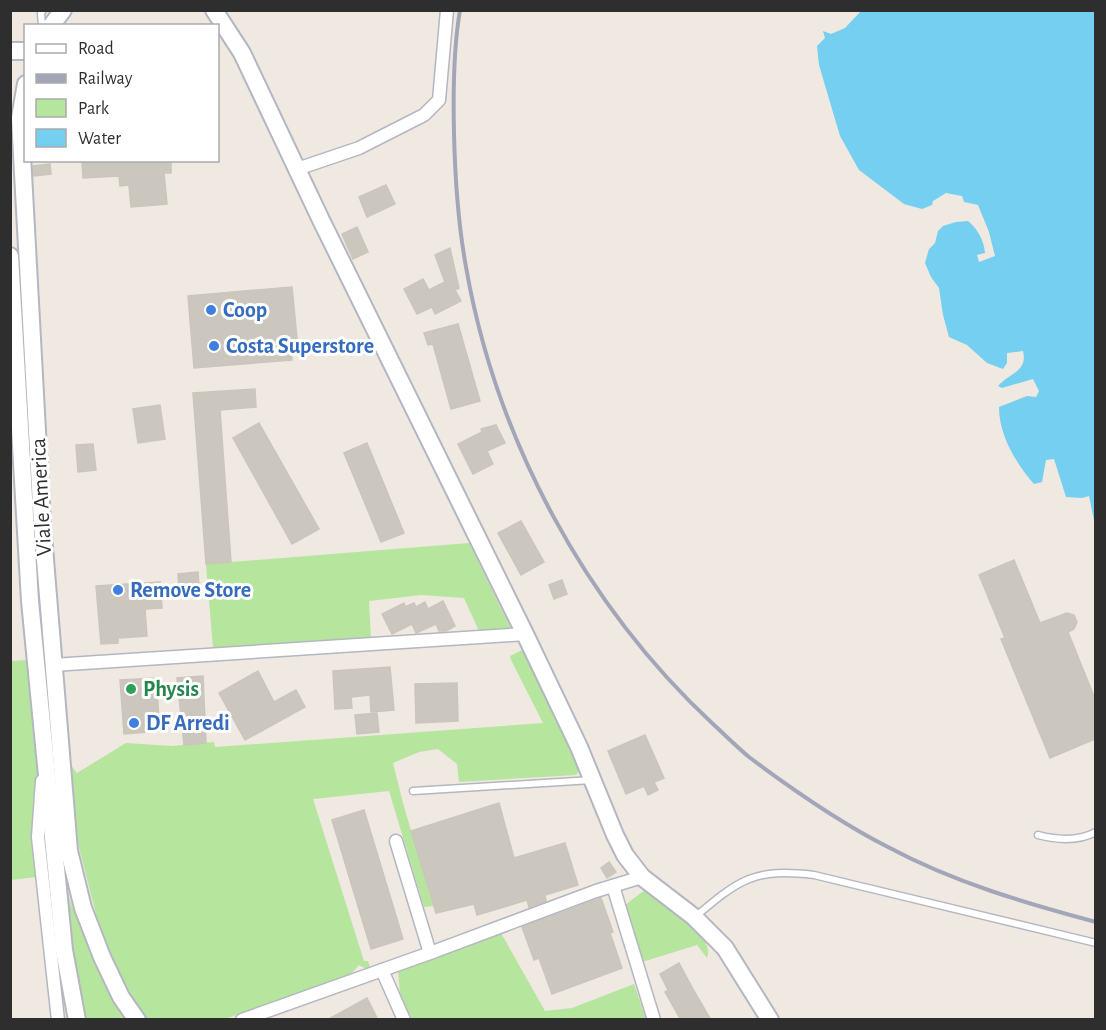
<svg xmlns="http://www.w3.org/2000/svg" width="1106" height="1030" font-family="'Alegreya Sans',sans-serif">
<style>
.green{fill:#b6e59e}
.water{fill:#75cff0}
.building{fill:#cbc7bf;stroke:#cbc5ba;stroke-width:1.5}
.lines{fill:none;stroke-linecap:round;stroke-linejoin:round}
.lane-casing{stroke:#b4b7c1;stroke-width:9}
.street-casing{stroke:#b4b7c1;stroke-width:15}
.secondary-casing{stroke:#b4b7c1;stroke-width:20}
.lane{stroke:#fff;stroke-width:6}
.street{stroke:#fff;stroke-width:12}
.secondary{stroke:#fff;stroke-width:16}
.rail{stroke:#a3a6b8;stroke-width:4}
.shop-dot{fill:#3f7fe0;stroke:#fff;stroke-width:2}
.leisure-dot{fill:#2e9e5b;stroke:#fff;stroke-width:2}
.labels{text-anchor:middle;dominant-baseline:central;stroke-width:6;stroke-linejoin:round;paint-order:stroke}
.shop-label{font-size:22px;font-weight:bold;fill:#366cbe;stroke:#fff;text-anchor:start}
.street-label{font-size:22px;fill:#2e2e2e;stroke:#fff}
.leisure-label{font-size:22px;font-weight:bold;fill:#27864d;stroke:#fff;text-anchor:start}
</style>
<rect width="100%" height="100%" fill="#efe9e1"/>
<g class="green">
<polygon points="469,543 511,629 479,631 464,598 421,595 369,601 371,638 213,648 206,564"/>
<polygon points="522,650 527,653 571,744 579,771 576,775 459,782 457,764 438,749 419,752 393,763 403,803 433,906 424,907 389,791 313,799 364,961 368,961 370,967 366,969 359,965 351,974 225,1019 146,1020 122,978 108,949 97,918 76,836 69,763 77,773 126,743 172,746 214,742 215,747 543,723 511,660 510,656"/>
<polygon points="30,660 38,737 37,877 11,880 10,661"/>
<path d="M 65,885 C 79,933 104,977 130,1019 L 84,1019 L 71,955 Z"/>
<path d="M 648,890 C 664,901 717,936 707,958 L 697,945 L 642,962 L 624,906 L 642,892 Z"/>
<polygon points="501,933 545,1011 572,1008 634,984 646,1019 412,1019 400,995 398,970"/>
</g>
<path class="water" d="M 861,11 L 1095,11 L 1095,525 L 1089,496 L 1082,498 L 1066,497 L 1054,459 L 1046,460 L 1042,482 L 1034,484 C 1016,463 999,436 999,407 L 1027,396 L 1036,397 L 1039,391 L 1033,379 L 1002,388 L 998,386 C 1010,372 1028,372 1023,351 L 1007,353 L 1007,363 L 1003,369 L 987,363 L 967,345 L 949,337 L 943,315 L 939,288 L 931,277 L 925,263 L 929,249 L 935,243 L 938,231 L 943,226 L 956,222 L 968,221 C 978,229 984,241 985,253 L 977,255 L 979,262 L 995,256 L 989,232 L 978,205 L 964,202 L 962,196 L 946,193 L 933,201 L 932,205 L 922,209 L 904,204 L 859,170 L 840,136 L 819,65 L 817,46 L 825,38 L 823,31 L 831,34 L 845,28 Z"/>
<g class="building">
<polygon points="107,160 171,160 171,173 164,173 167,204 131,207 129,185 120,186 119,176 83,178 82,162"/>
<polygon points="50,164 51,174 34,176 33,166"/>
<polygon points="386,185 395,204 367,217 359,197"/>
<polygon points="357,227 368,252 353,259 342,234"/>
<polygon points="450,248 459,288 455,290 461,301 435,314 432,307 417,314 404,289 423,279 429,290 445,282 435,255"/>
<polygon points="292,287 297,338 290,339 292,360 194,368 188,296"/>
<polygon points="458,324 480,401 451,409 433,344 428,345 424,333"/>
<polygon points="255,389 256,407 220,410 231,562 206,564 193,393"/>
<polygon points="160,405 165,439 138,443 133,409"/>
<polygon points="259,423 319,529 292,544 233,438"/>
<polygon points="496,425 505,443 487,451 493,464 473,474 458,444 482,432 481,429"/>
<polygon points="367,443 404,533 381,542 344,453"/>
<polygon points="93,444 96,470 78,472 76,445"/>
<polygon points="521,521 544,562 521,575 498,533"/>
<polygon points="1014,560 1040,623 1067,613 1074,615 1077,622 1074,629 1068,632 1095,699 1095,739 1050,758 1001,639 1005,638 979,575"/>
<polygon points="198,572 199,587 179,589 178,574"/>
<polygon points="562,580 567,594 554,599 549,585"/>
<polygon points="160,582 162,608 145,609 147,636 118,638 118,643 101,644 96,586"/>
<polygon points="443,601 455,626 446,631 439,631 436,624 416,633 412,624 392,634 382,614 404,603 405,607 414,603 416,607 425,602 428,609"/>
<polygon points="390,667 394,710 371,712 370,695 351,697 352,708 335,709 333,671"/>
<polygon points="258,671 274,702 296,690 305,707 245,740 219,693"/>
<polygon points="203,676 206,743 184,745 177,678"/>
<polygon points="156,678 160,731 124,734 120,680"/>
<polygon points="457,683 458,721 416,723 415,684"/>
<polygon points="377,713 379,732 357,734 355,715"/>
<polygon points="645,735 664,778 654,782 658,790 648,795 644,786 626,794 608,751"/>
<polygon points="499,803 514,858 565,843 578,885 545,895 546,901 529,907 527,900 477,915 474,904 436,913 411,831"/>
<polygon points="364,810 403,939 371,949 332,820"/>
<polygon points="609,862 616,872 607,878 601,868"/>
<polygon points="601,898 613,932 610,933 622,968 552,994 539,958 534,960 522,927"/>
<polygon points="679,963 694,991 711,1020 681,1020 665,992 668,990 660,974"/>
<polygon points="367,998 378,1020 327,1020"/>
</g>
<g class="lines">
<g class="lane-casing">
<g id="lane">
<polyline points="42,26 41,13 43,10"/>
<polyline points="413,791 592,780"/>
<path d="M 1038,835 C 1057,840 1077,842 1096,832"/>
<path d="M 695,917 C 740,879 754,868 814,875 L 1096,943"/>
</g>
</g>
<g class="street-casing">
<g id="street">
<polyline points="297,169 359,148 424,115 439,100 447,10"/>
<polyline points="53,665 525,634"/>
<polyline points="42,781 38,837 58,1020"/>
<polyline points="396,841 430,953"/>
<polyline points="613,886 654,1020"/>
<polyline points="382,970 404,1020"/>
<polyline points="242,1020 430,953 596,891 642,877"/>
</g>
</g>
<g class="secondary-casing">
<g id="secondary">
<polyline points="214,10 242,53 321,220 525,634 579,747 615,835 625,855 642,877 694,917 725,948 770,1020"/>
<polyline points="51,26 63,10"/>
<polyline points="10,51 26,51"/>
<polyline points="26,84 20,118 42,523 69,851 83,908 102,957 121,997 137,1020"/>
<polyline points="10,256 30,601 64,950 77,1020"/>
</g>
</g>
<use href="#lane" class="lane"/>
<use href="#street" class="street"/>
<use href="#secondary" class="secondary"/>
<path class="rail" d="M 460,10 C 453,51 453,93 454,133 C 455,178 458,223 466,267 C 496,439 585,605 713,724 C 725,735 737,747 749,757 C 793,790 839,822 888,847 C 953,882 1025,903 1096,922"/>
</g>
<g class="shop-dot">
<circle cx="211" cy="310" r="6"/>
<circle cx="214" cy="346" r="6"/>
<circle cx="118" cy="590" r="6"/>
<circle cx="134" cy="723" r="6"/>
</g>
<circle class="leisure-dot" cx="131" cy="689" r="6"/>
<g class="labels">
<g class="shop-label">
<text x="223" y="310">Coop</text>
<text x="226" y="346">Costa Superstore</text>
<text x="130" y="590">Remove Store</text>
<text x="146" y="723">DF Arredi</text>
</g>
<g class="street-label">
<text transform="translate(41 497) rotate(-93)">Viale America</text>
</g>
<g class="leisure-label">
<text x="143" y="689">Physis</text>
</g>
</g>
<rect width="1106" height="1030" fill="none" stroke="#2e2e2e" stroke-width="24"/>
<rect x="24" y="24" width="195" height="138" fill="#ffffff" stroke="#ababab" stroke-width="1.5"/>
<rect x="36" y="44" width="30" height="9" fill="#ffffff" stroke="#ababab" stroke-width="1.5"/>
<text x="78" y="54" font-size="18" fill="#2e2e2e">Road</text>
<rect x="36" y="74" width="30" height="9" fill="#a3a6b8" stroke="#ababab" stroke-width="1.5"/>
<text x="78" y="84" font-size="18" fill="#2e2e2e">Railway</text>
<rect x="36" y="99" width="30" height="18" fill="#b6e59e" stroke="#ababab" stroke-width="1.5"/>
<text x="78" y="114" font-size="18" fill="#2e2e2e">Park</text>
<rect x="36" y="129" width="30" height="18" fill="#75cff0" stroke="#ababab" stroke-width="1.5"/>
<text x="78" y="144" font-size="18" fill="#2e2e2e">Water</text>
</svg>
